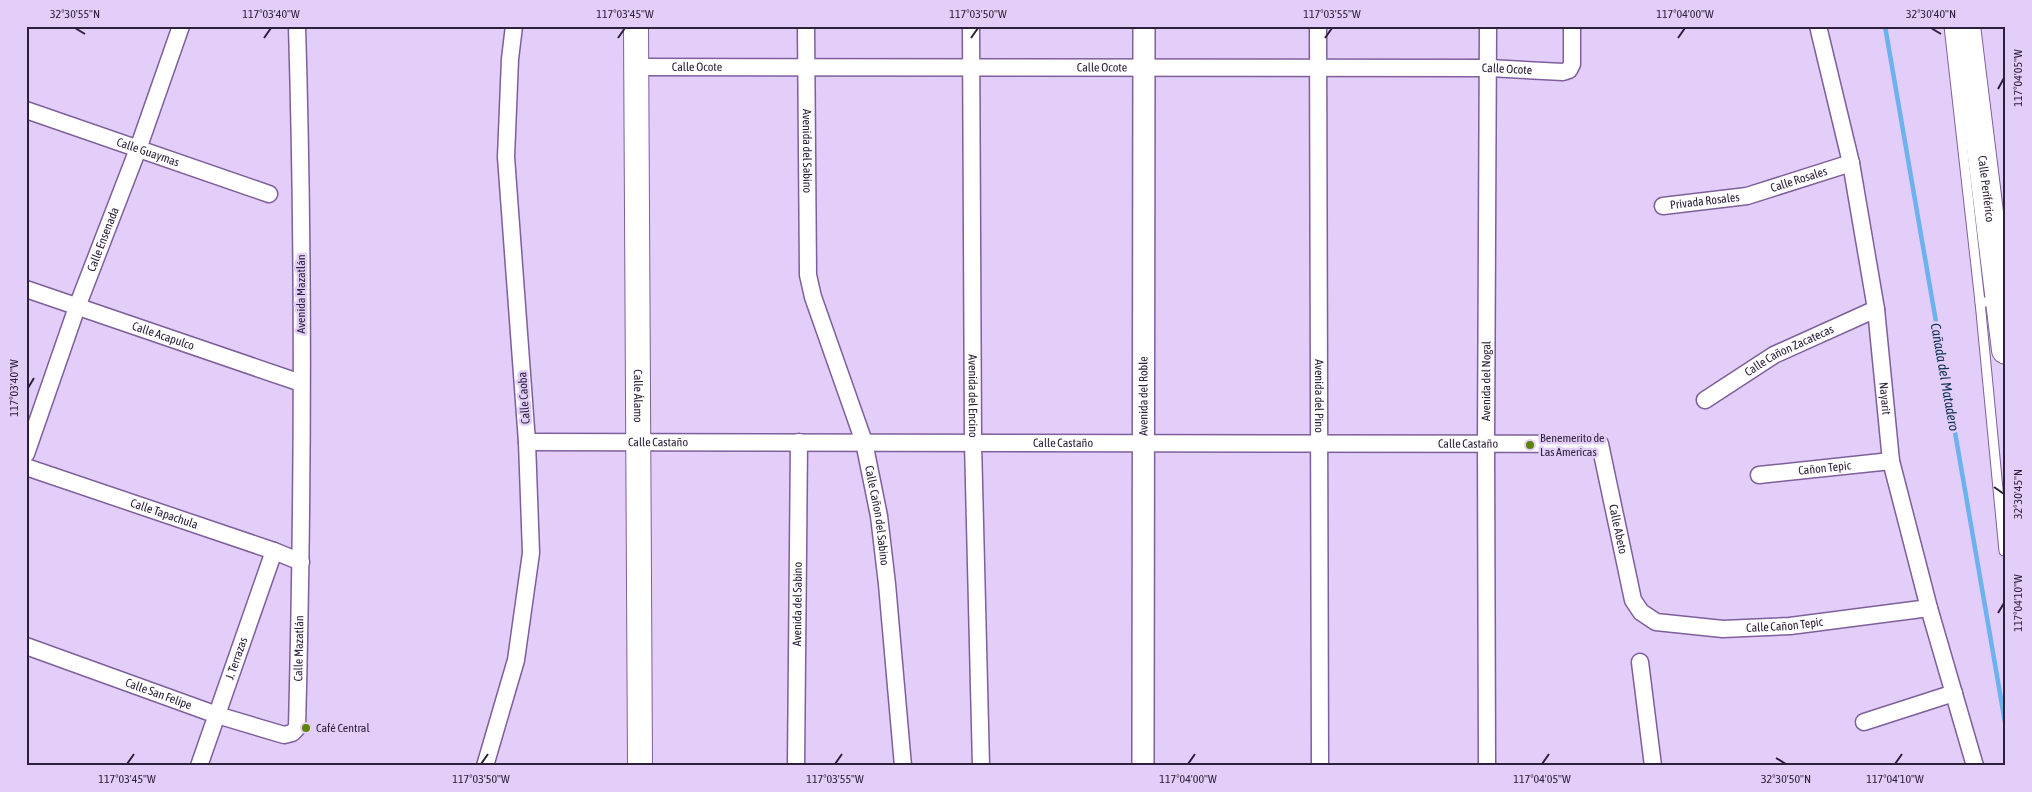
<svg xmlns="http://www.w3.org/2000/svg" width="2032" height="792" font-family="'Asap Condensed',sans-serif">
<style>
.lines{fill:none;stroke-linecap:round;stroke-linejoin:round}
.stream{stroke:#6db2ef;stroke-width:4.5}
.service-casing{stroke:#7e5f9c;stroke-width:11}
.minor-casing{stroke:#7e5f9c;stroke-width:19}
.tertiary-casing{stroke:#7e5f9c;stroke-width:24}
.secondary-casing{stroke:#7e5f9c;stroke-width:26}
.trunk-casing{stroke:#7e5f9c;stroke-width:30}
.service{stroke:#fff;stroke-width:9}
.minor{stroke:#fff;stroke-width:16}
.tertiary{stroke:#fff;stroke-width:21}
.secondary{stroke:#fff;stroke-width:24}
.trunk{stroke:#fff;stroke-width:28}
.ticks{fill:none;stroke:#2e203a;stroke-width:2}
.poi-dot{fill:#5e8404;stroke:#e2cef8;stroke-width:2}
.labels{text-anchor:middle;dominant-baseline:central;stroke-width:5;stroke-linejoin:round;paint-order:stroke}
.street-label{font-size:12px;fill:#2e203a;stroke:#e2cef8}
.poi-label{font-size:12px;fill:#2e203a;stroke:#e2cef8;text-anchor:start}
.water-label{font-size:14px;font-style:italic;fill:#0d3251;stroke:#e2cef8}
.neatline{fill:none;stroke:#2e203a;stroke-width:2}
.ticks-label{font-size:12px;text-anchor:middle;fill:#2e203a}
</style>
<rect width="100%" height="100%" fill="#e2cef8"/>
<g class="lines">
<polyline class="stream" points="1885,26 2006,728"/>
<g class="service-casing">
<g id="service">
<polyline points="1949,26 1980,302"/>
<polyline points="1985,302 1980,302 2004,551"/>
</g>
</g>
<g class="minor-casing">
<g id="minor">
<path id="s1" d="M 806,26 L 808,275 L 813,297 L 864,442 L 879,516 L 887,584 L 903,766"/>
<path id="s2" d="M 971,26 L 973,443 L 981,766"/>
<path id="s3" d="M 1318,26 L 1320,766"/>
<path id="s4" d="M 1818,26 L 1851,163 L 1876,309 L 1891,461 L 1929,608 L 1975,766"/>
<path id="s5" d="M 636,67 L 1489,68 L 1563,72 L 1569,70 L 1572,64 L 1572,26"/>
<path id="s6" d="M 26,110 L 269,194"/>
<path id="s7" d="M 1663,206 L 1747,196 L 1851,163"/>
<path id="s8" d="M 26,289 L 301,383"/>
<path id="s9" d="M 1705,400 L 1774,355 L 1876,309"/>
<path id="s10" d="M 527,442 L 1600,444 L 1633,600 L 1641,612 L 1656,622 L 1723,629 L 1790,626 L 1929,608"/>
<path id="s11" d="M 26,454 L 77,307 L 138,149 L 181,26"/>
<path id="s12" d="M 26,467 L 274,551 L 301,562"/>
<path id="s13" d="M 1759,475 L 1891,461"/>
<path id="s14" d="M 26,646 L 217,715 L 284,735 L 292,733 L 297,728 C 303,494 304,260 297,26"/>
<polyline points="1640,662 1653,766"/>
<polyline points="1864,722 1954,693"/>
<path id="s15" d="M 199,766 L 274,551"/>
<polyline points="485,766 516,660 531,553 527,442 506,157 510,59 514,26"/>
<path id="s16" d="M 796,766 L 799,442"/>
<path id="s17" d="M 1487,766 L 1486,444 L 1488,26"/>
</g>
</g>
<g class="tertiary-casing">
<g id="tertiary">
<path id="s18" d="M 1143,766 L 1144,26"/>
</g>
</g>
<g class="secondary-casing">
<g id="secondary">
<path id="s19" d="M 636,26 L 640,766"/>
</g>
</g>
<g class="trunk-casing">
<g id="trunk">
<path id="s20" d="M 1966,26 L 2006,350"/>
</g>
</g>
<use href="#service" class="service"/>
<use href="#minor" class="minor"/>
<use href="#tertiary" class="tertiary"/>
<use href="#secondary" class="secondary"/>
<use href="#trunk" class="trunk"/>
</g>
<path class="ticks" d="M 75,28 L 85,34M 1931,28 L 1941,34M 264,38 L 271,28M 618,38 L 625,28M 971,38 L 978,28M 1325,38 L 1332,28M 1678,38 L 1685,28M 1998,89 L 2004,78M 28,388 L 34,378M 1994,487 L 2004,494M 1998,613 L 2004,603M 1776,758 L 1786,764M 127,764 L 134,754M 481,764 L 488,754M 835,764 L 842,754M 1188,764 L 1195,754M 1542,764 L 1549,754M 1895,764 L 1902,754"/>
<g class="poi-dot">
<circle cx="1530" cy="445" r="5"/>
<circle cx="306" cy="728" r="5"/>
</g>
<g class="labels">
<g class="street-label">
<text stroke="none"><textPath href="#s5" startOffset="61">Calle Ocote</textPath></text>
<text stroke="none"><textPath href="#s5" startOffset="466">Calle Ocote</textPath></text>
<text stroke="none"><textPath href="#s5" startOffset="871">Calle Ocote</textPath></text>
<text stroke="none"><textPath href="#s1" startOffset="125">Avenida del Sabino</textPath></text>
<text stroke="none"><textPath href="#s6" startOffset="129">Calle Guaymas</textPath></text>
<text stroke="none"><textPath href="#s7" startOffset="139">Calle Rosales</textPath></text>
<text stroke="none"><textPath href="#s20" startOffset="164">Calle Periférico</textPath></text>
<text stroke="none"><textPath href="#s7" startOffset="42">Privada Rosales</textPath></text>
<text stroke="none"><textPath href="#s11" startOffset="228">Calle Ensenada</textPath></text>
<text transform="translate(301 294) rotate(-90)">Avenida Mazatlán</text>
<text stroke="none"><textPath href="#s8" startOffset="145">Calle Acapulco</textPath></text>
<text stroke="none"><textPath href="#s9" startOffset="98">Calle Cañon Zacatecas</textPath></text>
<text stroke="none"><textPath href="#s17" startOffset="385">Avenida del Nogal</textPath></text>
<text stroke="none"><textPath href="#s19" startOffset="370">Calle Álamo</textPath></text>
<text stroke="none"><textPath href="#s2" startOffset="370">Avenida del Encino</textPath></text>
<text stroke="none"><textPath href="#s18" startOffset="370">Avenida del Roble</textPath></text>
<text stroke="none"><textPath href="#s3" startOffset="370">Avenida del Pino</textPath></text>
<text transform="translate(524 398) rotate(-94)">Calle Caoba</text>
<text stroke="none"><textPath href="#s4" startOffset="379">Nayarit</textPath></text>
<text stroke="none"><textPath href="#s10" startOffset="131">Calle Castaño</textPath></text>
<text stroke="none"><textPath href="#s10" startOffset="536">Calle Castaño</textPath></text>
<text stroke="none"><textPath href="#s10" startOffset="941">Calle Castaño</textPath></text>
<text stroke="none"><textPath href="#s13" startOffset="66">Cañon Tepic</textPath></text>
<text stroke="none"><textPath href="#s12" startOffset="146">Calle Tapachula</textPath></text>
<text stroke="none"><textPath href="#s1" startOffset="500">Calle Cañon del Sabino</textPath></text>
<text stroke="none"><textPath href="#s10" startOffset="1160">Calle Abeto</textPath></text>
<text stroke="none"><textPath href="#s16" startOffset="162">Avenida del Sabino</textPath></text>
<text stroke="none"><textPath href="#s10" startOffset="1394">Calle Cañon Tepic</textPath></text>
<text stroke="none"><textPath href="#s14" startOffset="368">Calle Mazatlán</textPath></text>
<text stroke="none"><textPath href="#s15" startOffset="114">J. Terrazas</textPath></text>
<text stroke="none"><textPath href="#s14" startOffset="141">Calle San Felipe</textPath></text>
</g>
<g class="poi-label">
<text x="1540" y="438">Benemerito de<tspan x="1540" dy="14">Las Americas</tspan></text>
<text x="316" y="728">Café Central</text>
</g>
<g class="water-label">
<text transform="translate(1945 377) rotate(80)">Cañada del Matadero</text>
</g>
</g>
<rect width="2032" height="792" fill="none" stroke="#e2cef8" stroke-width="55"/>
<rect x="28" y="28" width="1976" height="736" class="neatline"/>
<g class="ticks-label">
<text x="75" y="18">32°30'55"N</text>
<text x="271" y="18">117°03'40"W</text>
<text x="625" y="18">117°03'45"W</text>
<text x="978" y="18">117°03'50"W</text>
<text x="1332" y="18">117°03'55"W</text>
<text x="1685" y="18">117°04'00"W</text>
<text x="1931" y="18">32°30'40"N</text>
<text transform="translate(2018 78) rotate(-90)" y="4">117°04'05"W</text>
<text transform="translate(14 388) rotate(-90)" y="4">117°03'40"W</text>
<text transform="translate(2018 494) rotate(-90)" y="4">32°30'45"N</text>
<text transform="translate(2018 603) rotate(-90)" y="4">117°04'10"W</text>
<text x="127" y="783">117°03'45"W</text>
<text x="481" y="783">117°03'50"W</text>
<text x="835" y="783">117°03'55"W</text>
<text x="1188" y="783">117°04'00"W</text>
<text x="1542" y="783">117°04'05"W</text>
<text x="1786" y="783">32°30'50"N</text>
<text x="1895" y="783">117°04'10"W</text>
</g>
</svg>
